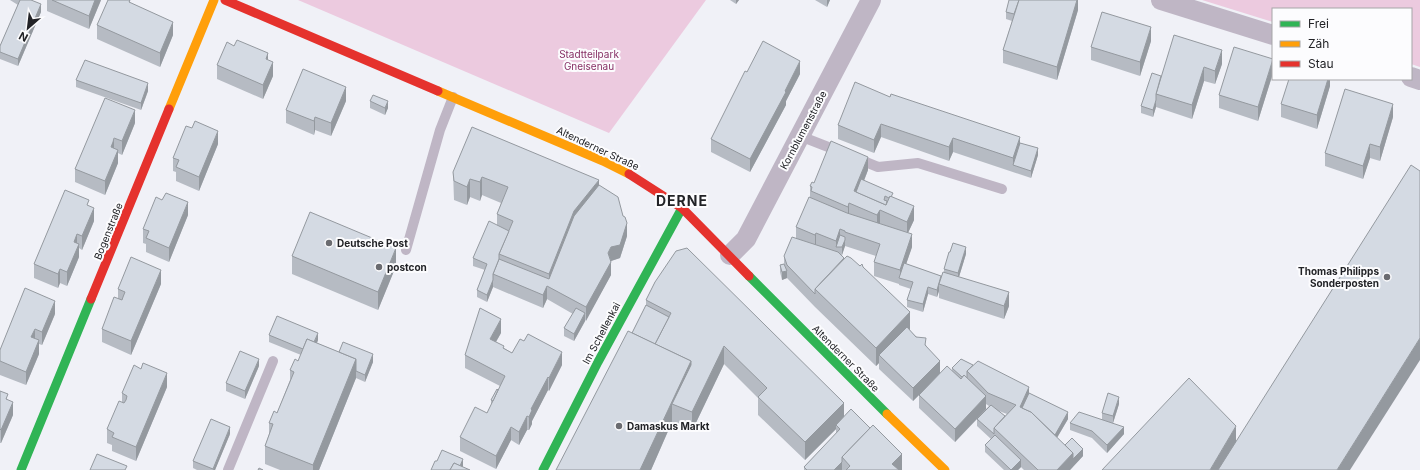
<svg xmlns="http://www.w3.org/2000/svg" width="1420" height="470" font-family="Inter,sans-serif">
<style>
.green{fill:#eccadf}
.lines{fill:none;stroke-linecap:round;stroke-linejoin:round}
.lane{stroke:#bfb6c5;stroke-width:10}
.street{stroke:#bfb6c5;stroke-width:20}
.fast{stroke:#30b455;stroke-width:9}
.slow{stroke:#ff9f0a;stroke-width:9}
.jam{stroke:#e5322d;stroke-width:9}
.wall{fill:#b6bbc3;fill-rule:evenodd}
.shaded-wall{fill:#94999f}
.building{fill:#d4dae3;stroke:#94999f}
.poi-dot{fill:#6a6b70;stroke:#fcfcfe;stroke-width:1.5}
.labels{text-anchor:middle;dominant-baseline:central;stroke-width:4;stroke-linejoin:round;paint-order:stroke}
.park-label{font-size:10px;fill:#873065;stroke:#fcfcfe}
.street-label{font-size:10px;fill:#222327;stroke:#fcfcfe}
.poi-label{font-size:10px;font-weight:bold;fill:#222327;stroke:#fcfcfe;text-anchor:start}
.district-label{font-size:14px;font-weight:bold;letter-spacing:1px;fill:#222327;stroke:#fcfcfe}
</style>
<rect width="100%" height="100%" fill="#f0f1f7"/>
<g class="green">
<polygon points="298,0 706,0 609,133"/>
<polygon points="1202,0 1420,0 1420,67 1411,64 1411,9 1273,9 1273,22"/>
</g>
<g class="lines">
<g class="lane">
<polyline points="800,136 841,152"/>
<polyline points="856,158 878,167 918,163 1002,189"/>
<polyline points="406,250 440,130 453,97"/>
<polyline points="228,470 273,361"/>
</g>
<g class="street">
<polyline points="1161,0 1273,35"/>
<polyline points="1411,77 1420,80"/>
<polyline points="730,255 746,239 871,0"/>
</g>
<g class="fast">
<polyline points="749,276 887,414"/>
<polyline points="21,470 91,299"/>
<polyline points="543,470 598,362 682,208"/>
</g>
<g class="slow">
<polyline points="438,91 603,161 629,174"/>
<polyline points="169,109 214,0"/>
<polyline points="887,414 945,470"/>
</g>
<g class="jam">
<polyline points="225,0 438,91"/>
<polyline points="629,174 682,208 749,276"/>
<polyline points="91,299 169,109"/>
</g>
</g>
<g class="wall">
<polygon points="10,0 31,0 41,12 18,66 0,59 0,46 18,5"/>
<polygon points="47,0 101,0 89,29 47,11"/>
<polygon points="130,0 130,3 173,35 160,67 97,39 97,25"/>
<polygon points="730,0 739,0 736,4"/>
<polygon points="815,0 830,0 827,7"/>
<polygon points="1078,0 1078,10 1057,80 1003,63 1003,50 1012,21 1006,19 1006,12"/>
<polygon points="1151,41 1140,76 1091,60 1091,47"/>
<polygon points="268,60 273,76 263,99 217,79 217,65"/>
<polygon points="1222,64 1215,84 1204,81 1192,119 1156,107 1153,117 1141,113 1141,106 1161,76"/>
<polygon points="747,72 800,74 786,101 786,105 750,172 711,152 711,139"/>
<polygon points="1273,73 1258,121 1219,108 1219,95"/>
<polygon points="1330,79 1330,86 1317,129 1281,117 1281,104"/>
<polygon points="76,80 148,91 141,110 76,87"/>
<polygon points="890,97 1020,143 1038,155 1031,178 953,152 949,161 881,137 874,153 838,139 838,125"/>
<polygon points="346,101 331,136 315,130 314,135 286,123 286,110"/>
<polygon points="370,101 388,108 385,115 370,108"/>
<polygon points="1393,117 1380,161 1370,158 1363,179 1325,166 1325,153"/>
<polygon points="135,123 122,155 118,153 118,163 105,195 75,182 75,169"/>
<polygon points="218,144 199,191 176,181 176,172 173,171 173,158"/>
<path d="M 868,170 L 864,181 L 893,197 L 914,220 L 908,233 L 912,247 L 906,264 L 941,276 L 944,272 L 944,269 L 966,254 L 959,277 L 1009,306 L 1004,319 L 939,298 L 939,291 L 937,297 L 928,294 L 923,312 L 907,307 L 907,300 L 911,289 L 899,285 L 899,284 L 874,276 L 874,262 L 876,256 L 845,246 L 842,255 L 841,254 L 844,258 L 860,266 L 863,267 L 910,331 L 926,345 L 940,373 L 952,371 L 952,368 L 961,359 L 1029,393 L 1068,419 L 1057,438 L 1065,445 L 1083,456 L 1070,470 L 1024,470 L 1021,467 L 1018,470 L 1004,470 L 985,452 L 985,445 L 991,439 L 977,426 L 977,419 L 984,412 L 955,442 L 919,408 L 919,395 L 913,401 L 879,369 L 879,363 L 876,366 L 815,307 L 787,278 L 782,280 L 780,272 L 780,265 L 784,264 L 784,256 L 796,238 L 796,227 L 810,197 L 810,186 L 814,183 ZM 986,404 L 989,406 L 986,409 ZM 997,410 L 999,411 L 1007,414 L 1005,416 Z"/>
<polygon points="453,172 599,185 627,236 620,258 611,261 611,275 574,341 564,336 564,328 573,314 547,299 543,308 493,287 487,302 477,297 477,290 485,270 473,266 473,258 497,225 497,214 501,203 482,195 480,201 470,197 467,205 454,200"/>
<polygon points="89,206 94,221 82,250 79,248 79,257 67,286 60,283 58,288 34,278 34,264"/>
<polygon points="188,215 169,262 146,252 146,244 143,243 143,229"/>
<polygon points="292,256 396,266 378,310 292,274"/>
<polygon points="655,282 844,417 902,470 804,470 804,467 836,434 836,429 805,460 758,415 758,398 724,364 692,431 672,422 651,470 556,470 632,333 646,305 646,300"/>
<polygon points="161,284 131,355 102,342 102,329 118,299 118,289"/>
<polygon points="55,314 42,345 39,344 39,354 26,385 0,375 0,350"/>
<polygon points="501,333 496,342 504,348 512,353 562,365 549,391 548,390 532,421 532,424 529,430 527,430 519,445 511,440 496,469 460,451 460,437 487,413 491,405 491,400 498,390 500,386 465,368 465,355"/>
<polygon points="269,335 318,340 317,343 339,352 373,362 365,382 356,378 319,470 280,470 265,464 265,446 269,434 269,423 277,413 290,380 290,370 298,361 301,355 269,342"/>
<polygon points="259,366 245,399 226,391 226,383"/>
<polygon points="167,387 136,461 112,451 112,445 107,443 107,429 122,403 122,393"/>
<polygon points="0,391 8,400 13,415 1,443 0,443"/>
<polygon points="1119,404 1113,423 1124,434 1107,453 1092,438 1070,430 1070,423 1102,420 1102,413"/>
<polygon points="230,434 215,470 197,470 193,468 193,461"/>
</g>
<g class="shaded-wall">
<polygon points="95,0 101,0 89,29 89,16"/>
<polygon points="736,0 739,0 736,4"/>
<polygon points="827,0 830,0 827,7"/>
<polygon points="1077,0 1078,0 1078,10 1057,80 1057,67"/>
<polygon points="41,4 41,12 18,66 18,59"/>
<polygon points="173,22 173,35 160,67 160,53"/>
<polygon points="1151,27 1151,41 1140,76 1140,62"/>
<polygon points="1222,50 1222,64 1215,84 1215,71"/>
<polygon points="268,53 268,67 266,59"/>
<polygon points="1273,59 1273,73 1258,121 1258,107"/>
<polygon points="800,61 800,74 786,101 786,105 750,172 750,159"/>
<polygon points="273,62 273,76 263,99 263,85"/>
<polygon points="1204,67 1204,81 1192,119 1192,105"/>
<polygon points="1328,79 1330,79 1330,86 1317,129 1317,115"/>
<polygon points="148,83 148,91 141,110 141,103"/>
<polygon points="346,87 346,101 331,136 331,123"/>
<polygon points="1156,100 1156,107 1153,117 1153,110"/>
<polygon points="388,101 388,108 385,115 385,108"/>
<polygon points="1393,104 1393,117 1380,161 1380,147"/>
<polygon points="135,110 135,123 122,155 122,141"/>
<polygon points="315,117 315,130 314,135 314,121"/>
<polygon points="881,124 881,137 874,153 874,140"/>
<polygon points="218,131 218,144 199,191 199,177"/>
<polygon points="1020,137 1020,150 1013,165 1013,158"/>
<polygon points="114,138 114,152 111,147"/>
<polygon points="953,138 953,152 949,161 949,147"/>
<polygon points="1370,144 1370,158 1363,179 1363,166"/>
<polygon points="1038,148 1038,155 1031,178 1031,171"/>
<polygon points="118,150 118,163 105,195 105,181"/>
<polygon points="868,157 868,170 857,198 854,191"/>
<polygon points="482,177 482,195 480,201 480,182"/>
<polygon points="470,179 470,197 467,205 467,187"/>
<polygon points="599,180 599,198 549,287 549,274 574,211"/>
<polygon points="188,202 188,215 169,262 169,248"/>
<polygon points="849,203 849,216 848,220 848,207"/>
<polygon points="914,206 914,220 907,235 907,222"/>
<polygon points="94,208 94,221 82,250 82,236"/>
<polygon points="880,210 880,224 877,228 877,215"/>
<polygon points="627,223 627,236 620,258 611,261 608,253 611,247"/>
<polygon points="840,229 840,243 836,247 836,241"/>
<polygon points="816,233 816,246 815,248 815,235"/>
<polygon points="77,234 77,248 74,242"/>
<polygon points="912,234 912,247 901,279 900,278 900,270"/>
<polygon points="845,240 845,246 842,255 842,247"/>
<polygon points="79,244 79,257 67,286 67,272"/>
<polygon points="966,247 966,254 958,280 958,273"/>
<polygon points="396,248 396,266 378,310 378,292"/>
<polygon points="611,262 611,275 586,321 586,307"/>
<polygon points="60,269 60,283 58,288 58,274"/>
<polygon points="161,270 161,284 131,355 131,341"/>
<polygon points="787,271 787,278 782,280 782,272"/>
<polygon points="941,276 939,284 939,291 937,297 937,290"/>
<polygon points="493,280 493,287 487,302 487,295"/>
<polygon points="547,286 547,299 543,308 543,295"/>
<polygon points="928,287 928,294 923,312 923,304"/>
<polygon points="1009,292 1009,306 1004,319 1004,306"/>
<polygon points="55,301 55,314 42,345 42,332"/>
<polygon points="910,312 910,331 879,355 879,363 876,366 876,348"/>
<polygon points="585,313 585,321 574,341 574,334"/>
<polygon points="501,319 501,333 490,352 490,339"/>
<polygon points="35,329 35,342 31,337"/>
<polygon points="318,333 318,340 310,359 310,352"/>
<polygon points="1420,338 1420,360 1350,470 1337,470"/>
<polygon points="39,340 39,354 26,385 26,372"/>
<polygon points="724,346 724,364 692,431 692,412"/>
<polygon points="562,352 562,365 549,391 549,378"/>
<polygon points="373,354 373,362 365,382 365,375"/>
<polygon points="259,359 259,366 245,399 245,391"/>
<polygon points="356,359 356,378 319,470 313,470 313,465"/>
<polygon points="691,361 691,383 672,404 672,422 651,470 640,470"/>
<polygon points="940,361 940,374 913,401 913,388"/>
<polygon points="167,373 167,387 136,461 136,447"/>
<polygon points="548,377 548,390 532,421 532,424 529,430 529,417 531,409"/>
<polygon points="1029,387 1029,400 1023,415 1020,407"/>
<polygon points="986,396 986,409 955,442 955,429"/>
<polygon points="1119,397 1119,404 1113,423 1113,416"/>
<polygon points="13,402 13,415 1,443 1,430"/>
<polygon points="844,403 844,421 836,425 836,429 805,460 805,442"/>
<polygon points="1068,412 1068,419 1052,446 1052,439"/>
<polygon points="527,416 527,430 519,445 519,432"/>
<polygon points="1236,426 1236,448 1222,470 1210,470"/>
<polygon points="230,427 230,434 215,470 213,470"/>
<polygon points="511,427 511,440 496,469 496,456"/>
<polygon points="1124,427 1124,434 1107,453 1107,445"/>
<polygon points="1083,449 1083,456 1070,470 1057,470 1073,453"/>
<polygon points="902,454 902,470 892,470 892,464"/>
<polygon points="463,459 463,467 458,470"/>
<polygon points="1021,460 1021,467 1018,470 1011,470"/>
<polygon points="842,462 842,470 834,470"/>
</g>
<g class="building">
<polygon points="20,0 31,0 41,4 18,59 0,52 0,46"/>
<polygon points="52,0 95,0 89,16"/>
<polygon points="108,0 130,0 129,2 173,22 160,53 97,25"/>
<polygon points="1009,0 1019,0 1014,14 1006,12"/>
<polygon points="1019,0 1077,0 1057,67 1003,50"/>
<polygon points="1102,12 1151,27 1140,62 1091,47"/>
<polygon points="1174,35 1222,50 1215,71 1204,67 1192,105 1156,94"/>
<polygon points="237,40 268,53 266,59 273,62 263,85 217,65 227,42 234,46"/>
<polygon points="763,41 800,61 785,91 786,92 750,159 711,139 745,71 747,72"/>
<polygon points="1234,47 1273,59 1258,107 1219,95"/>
<polygon points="85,60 148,83 141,103 76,80"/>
<polygon points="303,69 346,87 331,123 315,117 314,121 286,110"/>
<polygon points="1152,73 1161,76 1156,94 1156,100 1153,110 1141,106"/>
<polygon points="1289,79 1328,79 1317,115 1281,104"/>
<polygon points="855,82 890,97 891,94 1020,137 1013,158 953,138 949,147 881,124 874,140 838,125"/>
<polygon points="1345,89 1393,104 1380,147 1370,144 1363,166 1325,153"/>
<polygon points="373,95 388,101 385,108 370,101"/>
<polygon points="105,98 135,110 122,141 114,138 113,142 111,147 118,150 105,181 75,169"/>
<polygon points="195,121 218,131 199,177 176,167 179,160 173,158 186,126 192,128"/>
<polygon points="472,127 599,180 574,211 549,274 499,254 513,221 497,214 508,187 482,177 480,182 470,179 467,187 454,181 453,172"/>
<polygon points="831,141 868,157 854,191 886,205 890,196 914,206 907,222 880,210 877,215 849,203 848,207 811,191 812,187 810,186 812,182 814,183"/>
<polygon points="1020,143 1038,148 1031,171 1013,165"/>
<polygon points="1411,165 1420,171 1420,338 1337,470 1218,470"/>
<polygon points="861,179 893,193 891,197 890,196 889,198 885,196 884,200 887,201 886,205 856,192"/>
<polygon points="599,185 618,197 623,216 625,217 627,223 620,245 611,247 608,253 611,262 586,307 547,286 543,295 493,274 499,259 549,279 574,216"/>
<polygon points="65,190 89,200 87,205 94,208 82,236 77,234 74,242 79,244 67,272 60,269 58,274 34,264"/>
<polygon points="166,193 188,202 169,248 146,238 149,231 143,229 156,197 162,200"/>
<polygon points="809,197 847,213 912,234 900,270 874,262 880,244 845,232 845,231 840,229 836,241 816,233 815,235 796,227"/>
<polygon points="310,212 396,248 378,292 292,256"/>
<polygon points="489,221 509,231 499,254 499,259 493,274 493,280 487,295 477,290 487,264 473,258"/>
<polygon points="840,235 845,237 845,240 842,247 836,247"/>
<polygon points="792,237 838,252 844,258 815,289 815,294 787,265 784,256"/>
<polygon points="953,243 966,247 958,273 944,269 949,252 950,252"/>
<polygon points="687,248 844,403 805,442 758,397 767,388 724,346 692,412 672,404 691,365 691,361 655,344 671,313 646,300 655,282 676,251"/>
<polygon points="847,256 851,258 860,266 862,264 863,267 910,312 876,348 815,289"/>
<polygon points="131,257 161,270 131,341 102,329 114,297 122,300 123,297 125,292 118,289"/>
<polygon points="904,263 941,276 937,290 928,287 923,304 907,300 913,282 899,278"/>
<polygon points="784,264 787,271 782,272 780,265"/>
<polygon points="943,272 1009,292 1004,306 939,284"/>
<polygon points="25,288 55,301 42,332 35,329 31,337 39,340 26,372 0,361 0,350"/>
<polygon points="646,305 669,317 655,344 632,333"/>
<polygon points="480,308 501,319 490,339 504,346 503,348 512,353 520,339 524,341 528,334 562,352 549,378 548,377 531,409 532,410 529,417 527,416 519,432 511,427 496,456 460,437 475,407 487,413 505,376 465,355"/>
<polygon points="576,308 585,313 574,334 564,328"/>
<polygon points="277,316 318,333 314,342 307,339 303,349 269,335"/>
<polygon points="907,327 916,337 926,338 925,345 940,361 913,388 879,355"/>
<polygon points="628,331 691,361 640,470 556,470"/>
<polygon points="307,339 356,359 313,465 265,446 273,424 269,423 274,411 277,413 294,372 290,370 295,359 298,361"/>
<polygon points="343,342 373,354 365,375 356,371 356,359 339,352"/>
<polygon points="240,351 259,359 245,391 226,383"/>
<polygon points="961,359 973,365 967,371 967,378 964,375 962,377 952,368"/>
<polygon points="978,361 1029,387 1020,407 1031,412 1073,453 1057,470 1038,470 994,428 1016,405 988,393 967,371"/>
<polygon points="143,363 167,373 136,447 112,437 114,433 107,429 119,401 124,403 126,400 127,396 122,393 134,365 141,369"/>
<polygon points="947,366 961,379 964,375 986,396 955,429 919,395"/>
<polygon points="1189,378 1236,426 1210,470 1102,470"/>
<polygon points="497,389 498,390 493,401 491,400"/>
<polygon points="0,391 8,394 6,399 13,402 1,430 0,429"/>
<polygon points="1029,393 1068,412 1055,435 1031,412 1022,408"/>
<polygon points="1108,393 1119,397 1113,416 1102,413"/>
<polygon points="991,405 1005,416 994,428 994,434 977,419"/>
<polygon points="851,409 870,428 842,457 842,462 834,470 807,470 804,467 840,429 836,425"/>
<polygon points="1079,412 1124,427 1107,445 1092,431 1070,423"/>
<polygon points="211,419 230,427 213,469 193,461"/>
<polygon points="873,425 902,454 892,464 899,470 846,470 850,466 842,457"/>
<polygon points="995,435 1021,460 1011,470 985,445"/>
<polygon points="1072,438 1083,449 1073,459 1073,453 1065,445"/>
<polygon points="442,450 463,459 460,466 454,463 450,470 431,470 435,461 437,461"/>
<polygon points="97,454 127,466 125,470 90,470"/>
<polygon points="454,463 470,470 450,470"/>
<polygon points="259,468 263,470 258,470"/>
</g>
<g class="poi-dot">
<circle cx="329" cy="243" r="4"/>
<circle cx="379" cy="267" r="4"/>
<circle cx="1387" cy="277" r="4"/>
<circle cx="619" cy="426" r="4"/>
</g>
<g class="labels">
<g class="park-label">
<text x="589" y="54">Stadtteilpark<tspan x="589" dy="12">Gneisenau</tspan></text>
</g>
<g class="street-label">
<text transform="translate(803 130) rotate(-62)">Kornblumenstraße</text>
<text transform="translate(598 148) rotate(25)">Altenderner Straße</text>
<text transform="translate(108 231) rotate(-68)">Bogenstraße</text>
<text transform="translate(601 333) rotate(-62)">Im Schellenkai</text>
<text transform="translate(846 358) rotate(45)">Altenderner Straße</text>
</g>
<g class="poi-label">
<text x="337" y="243">Deutsche Post</text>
<text x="387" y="267">postcon</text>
<text x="1379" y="271" text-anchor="end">Thomas Philipps<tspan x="1379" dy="12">Sonderposten</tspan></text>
<text x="627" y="426">Damaskus Markt</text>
</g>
<g class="district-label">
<text x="682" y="200">DERNE</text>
</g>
</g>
<rect x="1272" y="8" width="140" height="72" fill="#fcfcfe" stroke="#a5a5a8"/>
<rect x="1280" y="21" width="20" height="6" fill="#30b455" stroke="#a5a5a8"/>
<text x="1308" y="28" font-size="12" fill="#222327">Frei</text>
<rect x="1280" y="41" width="20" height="6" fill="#ff9f0a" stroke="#a5a5a8"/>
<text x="1308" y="48" font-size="12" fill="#222327">Zäh</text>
<rect x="1280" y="61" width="20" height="6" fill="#e5322d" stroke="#a5a5a8"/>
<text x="1308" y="68" font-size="12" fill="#222327">Stau</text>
<g transform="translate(28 28) rotate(208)" stroke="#fcfcfe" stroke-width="3" paint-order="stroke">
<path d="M0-3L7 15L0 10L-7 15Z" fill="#222327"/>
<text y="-6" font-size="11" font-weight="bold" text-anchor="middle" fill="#222327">N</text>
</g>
</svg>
